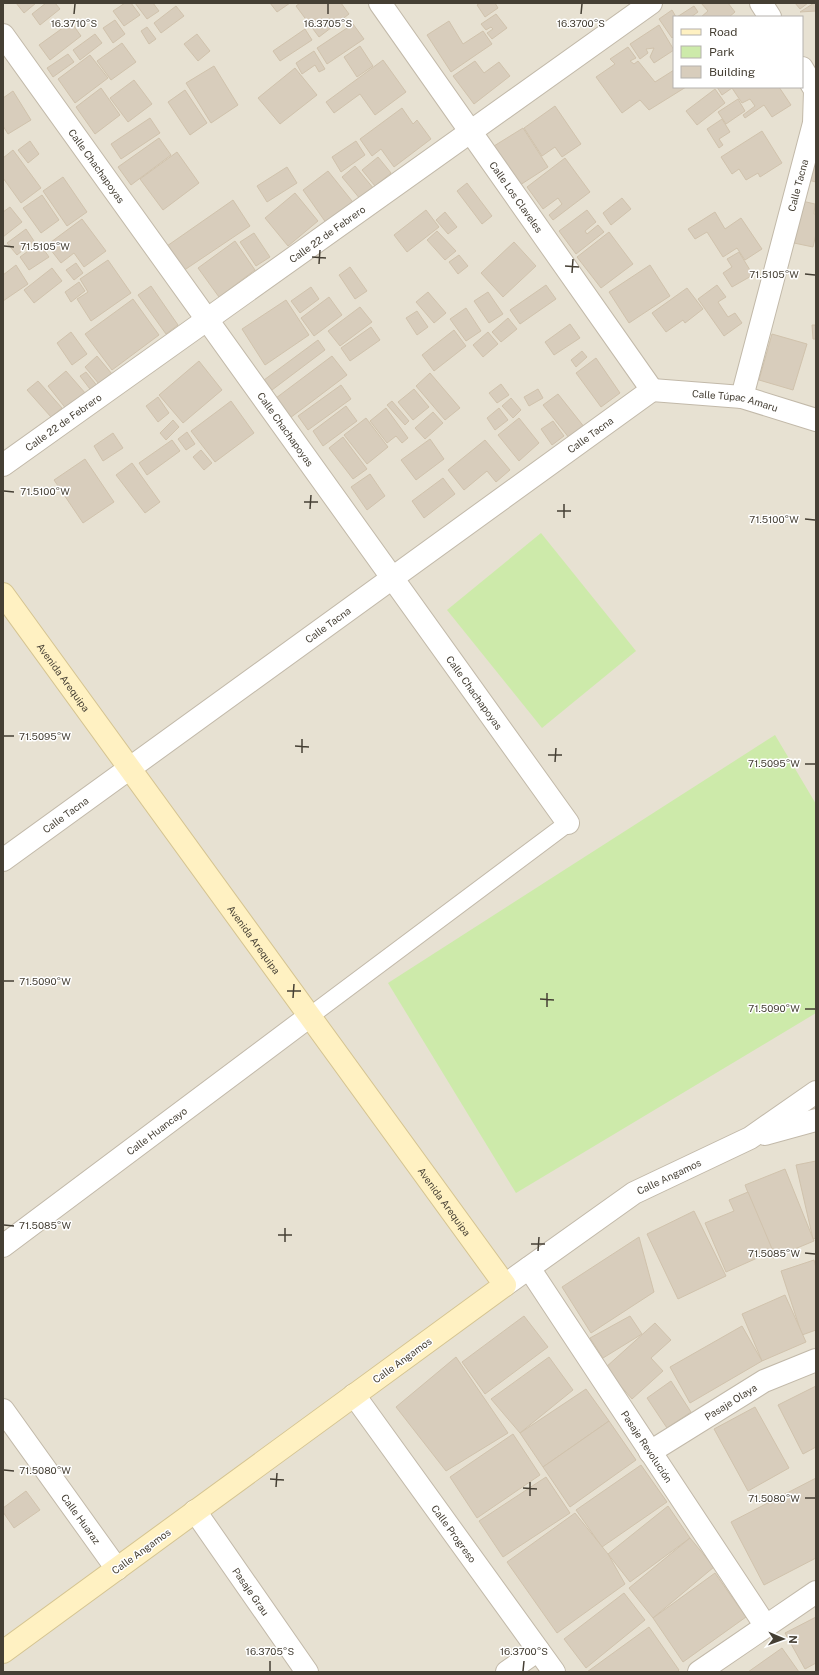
<svg xmlns="http://www.w3.org/2000/svg" width="819" height="1675" font-family="'Public Sans',sans-serif">
<style>
.residential{fill:#e7e1d2;fill-rule:evenodd}
.green{fill:#cdeaaa}
.building{fill:#d8cdbc;stroke:#d0c2ac}
.lines{fill:none;stroke-linecap:round;stroke-linejoin:round}
.lane-casing{stroke:#c2b9a9;stroke-width:19}
.street-casing{stroke:#c2b9a9;stroke-width:24}
.secondary-casing{stroke:#d5c491;stroke-width:24}
.lane{stroke:#fff;stroke-width:17}
.street{stroke:#fff;stroke-width:22}
.secondary{stroke:#fff1c2;stroke-width:22}
.ticks{fill:none;stroke:#453f34;stroke-width:1.5}
.labels{text-anchor:middle;dominant-baseline:central;stroke-width:3;stroke-linejoin:round;paint-order:stroke}
.street-label{font-size:10px;fill:#453f34;stroke:#fff}
.ticks-label{font-size:10px;text-anchor:middle;fill:#453f34;stroke:#fff;stroke-width:3;stroke-linejoin:round;paint-order:stroke}
</style>
<rect width="100%" height="100%" fill="#f3efe4"/>
<path class="residential" d="M 3,3 L 816,3 L 816,1672 L 3,1672 ZM 674,17 L 802,17 L 802,87 L 674,87 Z"/>
<g class="green">
<polygon points="541,533 636,651 542,728 447,610"/>
<polygon points="775,735 816,804 816,1013 516,1193 388,983"/>
</g>
<g class="building">
<polygon points="16,3 36,3 24,13"/>
<polygon points="46,3 55,3 60,9 40,25 32,14"/>
<polygon points="125,3 131,3 140,15 124,26 113,11"/>
<polygon points="135,3 153,3 159,11 147,19"/>
<polygon points="270,3 290,3 277,12"/>
<polygon points="300,3 341,3 349,14 319,37 296,6"/>
<polygon points="480,3 495,3 498,8 485,17 477,5"/>
<polygon points="701,3 728,3 735,12 729,17 701,17 708,11"/>
<polygon points="795,3 808,3 800,9"/>
<polygon points="814,3 816,3 816,11 800,12"/>
<polygon points="176,6 184,16 161,33 154,23"/>
<polygon points="694,6 698,12 691,17 677,17"/>
<polygon points="672,10 676,17 674,17 674,36 672,38 659,19"/>
<polygon points="496,14 507,28 492,39 487,33 493,29 491,27 486,30 481,24"/>
<polygon points="115,20 125,34 113,43 103,28"/>
<polygon points="449,21 463,44 483,31 492,44 451,72 427,35"/>
<polygon points="71,22 81,36 50,60 39,45"/>
<polygon points="353,24 364,39 327,64 317,48"/>
<polygon points="659,25 674,50 654,63 650,57 654,48 646,49 648,53 640,59 630,44"/>
<polygon points="147,27 156,39 149,44 141,31"/>
<polygon points="305,29 312,40 280,61 273,51"/>
<polygon points="95,34 102,43 80,60 73,50"/>
<polygon points="197,34 210,51 198,61 184,44"/>
<polygon points="122,43 136,62 111,80 97,61"/>
<polygon points="360,46 373,66 357,77 344,57"/>
<polygon points="628,47 636,58 630,61 634,64 638,61 655,82 674,70 674,87 686,87 649,110 640,100 622,113 596,77 615,64 610,59"/>
<polygon points="314,51 325,69 319,72 315,65 302,74 296,63"/>
<polygon points="68,54 74,62 53,77 47,68"/>
<polygon points="90,55 108,78 75,103 58,79"/>
<polygon points="383,60 406,92 375,115 360,94 334,113 326,102"/>
<polygon points="475,61 484,73 499,62 510,76 474,104 453,76"/>
<polygon points="214,66 238,105 211,123 186,83"/>
<polygon points="295,68 317,95 280,124 258,98"/>
<polygon points="134,80 152,104 128,122 110,98"/>
<polygon points="717,87 779,87 791,105 772,117 764,105 745,118 743,115 755,106 750,99 742,103 732,88 722,95"/>
<polygon points="101,88 120,115 95,134 76,107"/>
<polygon points="715,89 725,103 697,125 686,111"/>
<polygon points="185,90 207,123 190,135 168,102"/>
<polygon points="13,91 31,120 8,134 3,126 3,98"/>
<polygon points="738,99 745,111 726,124 718,112"/>
<polygon points="555,106 581,144 562,157 555,147 542,156 524,128"/>
<polygon points="402,108 413,124 417,120 431,139 394,167 381,149 372,156 360,139"/>
<polygon points="150,118 160,133 121,159 111,144"/>
<polygon points="722,119 730,132 719,139 723,145 719,148 707,129"/>
<polygon points="523,128 548,167 520,185 494,146"/>
<polygon points="762,131 782,163 760,177 758,173 746,180 739,169 732,174 721,157"/>
<polygon points="159,138 171,155 131,185 118,167"/>
<polygon points="30,141 39,154 28,163 18,150"/>
<polygon points="356,141 365,155 341,172 332,157"/>
<polygon points="13,150 41,188 21,203 3,178 3,158"/>
<polygon points="177,152 199,183 163,210 140,179"/>
<polygon points="816,156 816,182 808,180"/>
<polygon points="378,157 391,173 375,186 362,170"/>
<polygon points="565,158 590,192 553,220 549,215 562,204 558,198 543,209 527,187"/>
<polygon points="355,166 374,189 361,200 342,177"/>
<polygon points="287,167 297,183 267,202 257,186"/>
<polygon points="328,171 356,206 329,227 303,190"/>
<polygon points="63,177 87,212 67,226 43,191"/>
<polygon points="467,183 492,216 482,224 457,191"/>
<polygon points="295,193 318,221 288,246 265,218"/>
<polygon points="42,195 59,220 41,233 23,208"/>
<polygon points="622,198 631,209 611,225 603,213"/>
<polygon points="233,200 250,226 183,271 167,246"/>
<polygon points="802,201 815,204 814,214 816,214 816,234 813,247 794,243"/>
<polygon points="10,207 22,222 3,237 3,212"/>
<polygon points="426,210 439,227 407,252 394,235"/>
<polygon points="587,210 596,222 585,231 587,234 598,225 604,232 576,254 559,231"/>
<polygon points="445,212 457,227 448,234 436,220"/>
<polygon points="715,212 725,229 741,218 762,249 745,260 737,248 723,257 707,232 695,239 688,229"/>
<polygon points="82,219 106,251 84,267 74,253 61,263 47,245"/>
<polygon points="26,229 34,241 17,255 7,243"/>
<polygon points="437,231 456,251 445,260 427,240"/>
<polygon points="609,232 633,264 601,288 577,257"/>
<polygon points="254,233 270,257 256,266 240,242"/>
<polygon points="235,241 255,270 219,297 198,268"/>
<polygon points="514,242 536,266 503,297 481,273"/>
<polygon points="39,243 49,257 29,270 20,257"/>
<polygon points="739,252 753,275 732,287 723,273 732,267 727,259"/>
<polygon points="459,255 468,266 458,274 449,262"/>
<polygon points="108,260 131,293 91,321 77,299 88,292 80,279"/>
<polygon points="76,263 83,273 74,280 66,270"/>
<polygon points="16,265 28,284 3,301 3,275"/>
<polygon points="650,265 670,296 629,323 609,292"/>
<polygon points="350,267 367,291 355,299 339,275"/>
<polygon points="52,268 62,281 34,303 24,290"/>
<polygon points="79,282 85,291 71,302 65,292"/>
<polygon points="546,285 556,299 520,324 510,310"/>
<polygon points="717,285 726,297 718,302 728,317 735,313 742,323 724,336 698,299"/>
<polygon points="151,286 178,325 166,334 138,295"/>
<polygon points="311,287 319,299 300,313 291,301"/>
<polygon points="687,288 703,309 685,323 683,320 666,332 652,313"/>
<polygon points="428,292 446,313 434,323 416,302"/>
<polygon points="488,292 503,314 489,323 474,301"/>
<polygon points="329,297 342,315 314,336 301,318"/>
<polygon points="133,299 159,335 112,370 85,334"/>
<polygon points="286,300 309,335 265,365 242,329"/>
<polygon points="360,307 372,322 340,346 328,331"/>
<polygon points="466,308 481,331 466,341 450,319"/>
<polygon points="417,311 428,327 417,335 406,318"/>
<polygon points="508,318 517,329 501,342 492,332"/>
<polygon points="570,324 580,338 554,355 545,342"/>
<polygon points="812,325 816,325 816,339 813,339"/>
<polygon points="371,327 380,340 350,361 341,348"/>
<polygon points="454,330 466,346 434,371 422,355"/>
<polygon points="71,332 87,354 72,365 57,343"/>
<polygon points="488,332 498,344 483,357 473,345"/>
<polygon points="772,334 807,344 793,390 759,380"/>
<polygon points="318,340 325,350 272,390 264,380"/>
<polygon points="582,351 587,357 576,367 571,360"/>
<polygon points="97,356 117,380 104,390 85,367"/>
<polygon points="332,356 347,375 290,418 276,398"/>
<polygon points="596,358 620,393 601,407 576,373"/>
<polygon points="199,361 222,390 183,423 159,395"/>
<polygon points="66,371 86,394 67,410 48,386"/>
<polygon points="86,372 99,388 93,393 80,376"/>
<polygon points="430,373 460,408 445,420 416,386"/>
<polygon points="38,381 62,408 51,417 27,390"/>
<polygon points="501,384 509,395 497,403 489,393"/>
<polygon points="341,385 351,399 308,430 298,416"/>
<polygon points="414,389 429,407 413,420 398,402"/>
<polygon points="538,389 543,398 529,406 524,397"/>
<polygon points="558,394 585,428 570,439 543,405"/>
<polygon points="158,397 169,413 158,422 146,406"/>
<polygon points="511,398 521,410 513,418 502,406"/>
<polygon points="231,401 254,433 215,462 191,431"/>
<polygon points="392,401 409,421 405,425 387,405"/>
<polygon points="346,406 357,421 323,446 313,431"/>
<polygon points="386,408 408,438 402,443 396,436 387,443 370,421"/>
<polygon points="499,408 508,420 495,430 487,418"/>
<polygon points="433,412 443,423 425,439 415,428"/>
<polygon points="366,418 388,447 367,464 344,435"/>
<polygon points="519,418 539,443 519,461 498,435"/>
<polygon points="173,420 179,427 166,440 160,433"/>
<polygon points="553,421 564,436 552,445 541,429"/>
<polygon points="187,432 195,444 186,450 178,439"/>
<polygon points="113,433 123,448 103,461 94,446"/>
<polygon points="343,437 367,469 353,479 329,448"/>
<polygon points="430,439 444,459 416,480 401,460"/>
<polygon points="172,440 180,451 147,475 139,463"/>
<polygon points="485,440 510,470 496,482 487,471 464,490 448,470"/>
<polygon points="201,450 212,463 204,470 193,457"/>
<polygon points="85,459 114,502 83,523 54,480"/>
<polygon points="132,463 160,502 145,513 116,475"/>
<polygon points="370,474 385,496 367,510 351,487"/>
<polygon points="443,478 455,494 424,518 412,501"/>
<polygon points="816,1161 816,1238 813,1239 796,1165"/>
<polygon points="785,1169 814,1241 773,1258 745,1185"/>
<polygon points="748,1192 773,1251 726,1272 705,1223 734,1211 729,1200"/>
<polygon points="694,1211 726,1276 678,1299 647,1234"/>
<polygon points="639,1237 654,1292 591,1333 562,1287"/>
<polygon points="814,1260 816,1268 816,1330 802,1335 781,1271"/>
<polygon points="785,1295 806,1342 762,1361 742,1314"/>
<polygon points="524,1316 548,1347 485,1394 462,1362"/>
<polygon points="630,1316 642,1334 603,1358 590,1338"/>
<polygon points="655,1323 671,1340 651,1358 663,1371 632,1399 605,1368"/>
<polygon points="742,1326 762,1361 690,1403 670,1367"/>
<polygon points="456,1357 508,1433 446,1471 396,1407"/>
<polygon points="549,1357 573,1390 520,1433 491,1399"/>
<polygon points="671,1381 691,1412 667,1428 647,1398"/>
<polygon points="816,1386 816,1447 803,1454 778,1405"/>
<polygon points="586,1389 609,1421 543,1467 520,1433"/>
<polygon points="755,1407 789,1468 748,1491 714,1429"/>
<polygon points="609,1421 636,1460 570,1507 543,1467"/>
<polygon points="513,1434 540,1475 477,1518 450,1477"/>
<polygon points="641,1465 667,1502 602,1547 576,1510"/>
<polygon points="546,1477 570,1513 503,1557 479,1521"/>
<polygon points="816,1478 816,1558 764,1585 731,1522"/>
<polygon points="26,1491 40,1510 14,1528 3,1512 3,1508"/>
<polygon points="668,1506 690,1538 630,1582 608,1554"/>
<polygon points="575,1513 608,1554 625,1584 557,1633 507,1562"/>
<polygon points="690,1538 714,1567 653,1618 629,1588"/>
<polygon points="715,1573 746,1617 683,1662 653,1618"/>
<polygon points="624,1593 645,1620 586,1668 564,1639"/>
<polygon points="816,1617 816,1663 805,1669 785,1633"/>
<polygon points="649,1627 679,1670 677,1672 587,1672"/>
<polygon points="782,1648 799,1672 748,1672"/>
</g>
<g class="lines">
<g class="lane-casing">
<polyline id="lane" points="310,1016 568,823"/>
</g>
<g class="street-casing">
<g id="street">
<path id="s1" d="M 380,3 L 652,390"/>
<polyline points="761,3 770,17"/>
<path id="s2" d="M 3,35 L 568,823"/>
<path id="s3" d="M 652,390 L 742,397 L 816,420"/>
<path id="s4" d="M 742,397 L 814,123 L 815,90 L 802,68"/>
<path id="s5" d="M 3,465 L 651,3"/>
<path id="s6" d="M 3,860 L 652,390"/>
<polyline points="765,1134 816,1120"/>
<path id="s7" d="M 3,1246 L 310,1016"/>
<path id="s8" d="M 529,1268 L 765,1625"/>
<path id="s9" d="M 505,1285 L 634,1193 L 750,1138 L 816,1092"/>
<path id="s10" d="M 354,1395 L 554,1672"/>
<path id="s11" d="M 3,1410 L 117,1569"/>
<path id="s12" d="M 650,1452 L 764,1381 L 816,1360"/>
<path id="s13" d="M 195,1511 L 307,1672"/>
<polyline points="507,1672 538,1650"/>
<polyline points="699,1672 816,1592"/>
</g>
</g>
<g class="secondary-casing">
<g id="secondary">
<path id="s14" d="M 3,594 L 505,1285 L 3,1652"/>
</g>
</g>
<use href="#lane" class="lane"/>
<use href="#street" class="street"/>
<use href="#secondary" class="secondary"/>
</g>
<path class="ticks" d="M 74,14 L 75,4M 328,14 L 328,4M 581,14 L 582,4M 4,246 L 14,247M 312,257 L 326,258M 319,264 L 320,250M 565,266 L 579,267M 572,273 L 573,259M 805,274 L 815,275M 4,491 L 14,492M 304,502 L 318,502M 310,509 L 311,495M 557,511 L 571,511M 564,518 L 564,504M 805,519 L 815,520M 4,736 L 14,736M 295,746 L 309,747M 302,753 L 302,739M 548,755 L 562,755M 555,762 L 556,748M 805,764 L 815,764M 4,981 L 14,981M 287,991 L 301,991M 293,998 L 294,984M 540,999 L 554,1000M 547,1007 L 547,993M 805,1009 L 815,1009M 4,1225 L 14,1226M 278,1235 L 292,1235M 285,1242 L 285,1228M 531,1244 L 545,1244M 538,1251 L 539,1237M 805,1253 L 815,1254M 4,1470 L 14,1471M 270,1479 L 284,1480M 276,1487 L 277,1473M 523,1488 L 537,1489M 530,1496 L 530,1482M 805,1498 L 815,1498M 270,1671 L 270,1661M 523,1671 L 524,1661"/>
<g class="labels">
<g class="street-label">
<text stroke="none"><textPath href="#s2" startOffset="161">Calle Chachapoyas</textPath></text>
<text stroke="none"><textPath href="#s4" startOffset="219">Calle Tacna</textPath></text>
<text stroke="none"><textPath href="#s1" startOffset="237">Calle Los Claveles</textPath></text>
<text stroke="none"><textPath href="#s5" startOffset="398">Calle 22 de Febrero</textPath></text>
<text stroke="none"><textPath href="#s3" startOffset="84">Calle Túpac Amaru</textPath></text>
<text stroke="none"><textPath href="#s5" startOffset="74">Calle 22 de Febrero</textPath></text>
<text stroke="none"><textPath href="#s2" startOffset="485">Calle Chachapoyas</textPath></text>
<text stroke="none"><textPath href="#s6" startOffset="725">Calle Tacna</textPath></text>
<text stroke="none"><textPath href="#s6" startOffset="401">Calle Tacna</textPath></text>
<text stroke="none"><textPath href="#s14" startOffset="103">Avenida Arequipa</textPath></text>
<text stroke="none"><textPath href="#s2" startOffset="809">Calle Chachapoyas</textPath></text>
<text stroke="none"><textPath href="#s6" startOffset="77">Calle Tacna</textPath></text>
<text stroke="none"><textPath href="#s14" startOffset="427">Avenida Arequipa</textPath></text>
<text stroke="none"><textPath href="#s7" startOffset="192">Calle Huancayo</textPath></text>
<text stroke="none"><textPath href="#s9" startOffset="197">Calle Angamos</textPath></text>
<text stroke="none"><textPath href="#s14" startOffset="751">Avenida Arequipa</textPath></text>
<text transform="translate(402 1360) rotate(-36)">Calle Angamos</text>
<text stroke="none"><textPath href="#s12" startOffset="95">Pasaje Olaya</textPath></text>
<text stroke="none"><textPath href="#s8" startOffset="214">Pasaje Revolución</textPath></text>
<text stroke="none"><textPath href="#s11" startOffset="134">Calle Huaraz</textPath></text>
<text stroke="none"><textPath href="#s10" startOffset="171">Calle Progreso</textPath></text>
<text transform="translate(141 1551) rotate(-36)">Calle Angamos</text>
<text stroke="none"><textPath href="#s13" startOffset="98">Pasaje Grau</textPath></text>
</g>
</g>
<g class="ticks-label">
<text x="74" y="27">16.3710°S</text>
<text x="328" y="27">16.3705°S</text>
<text x="581" y="27">16.3700°S</text>
<text x="45" y="250">71.5105°W</text>
<text x="774" y="278">71.5105°W</text>
<text x="45" y="495">71.5100°W</text>
<text x="774" y="523">71.5100°W</text>
<text x="45" y="740">71.5095°W</text>
<text x="774" y="767">71.5095°W</text>
<text x="45" y="985">71.5090°W</text>
<text x="774" y="1012">71.5090°W</text>
<text x="45" y="1229">71.5085°W</text>
<text x="774" y="1257">71.5085°W</text>
<text x="45" y="1474">71.5080°W</text>
<text x="774" y="1502">71.5080°W</text>
<text x="270" y="1655">16.3705°S</text>
<text x="524" y="1655">16.3700°S</text>
</g>
<rect width="819" height="1675" fill="none" stroke="#453f34" stroke-width="8"/>
<rect x="673" y="16" width="130" height="72" fill="#ffffff" stroke="#b5b2ae"/>
<rect x="681" y="29" width="20" height="6" fill="#fff1c2" stroke="#b5b2ae"/>
<text x="709" y="36" font-size="12" fill="#453f34">Road</text>
<rect x="681" y="46" width="20" height="12" fill="#cdeaaa" stroke="#b5b2ae"/>
<text x="709" y="56" font-size="12" fill="#453f34">Park</text>
<rect x="681" y="66" width="20" height="12" fill="#d8cdbc" stroke="#b5b2ae"/>
<text x="709" y="76" font-size="12" fill="#453f34">Building</text>
<g transform="translate(783 1639) rotate(92)" stroke="#ffffff" stroke-width="3" paint-order="stroke">
<path d="M0-3L7 15L0 10L-7 15Z" fill="#453f34"/>
<text y="-6" font-size="11" font-weight="bold" text-anchor="middle" fill="#453f34">N</text>
</g>
</svg>
